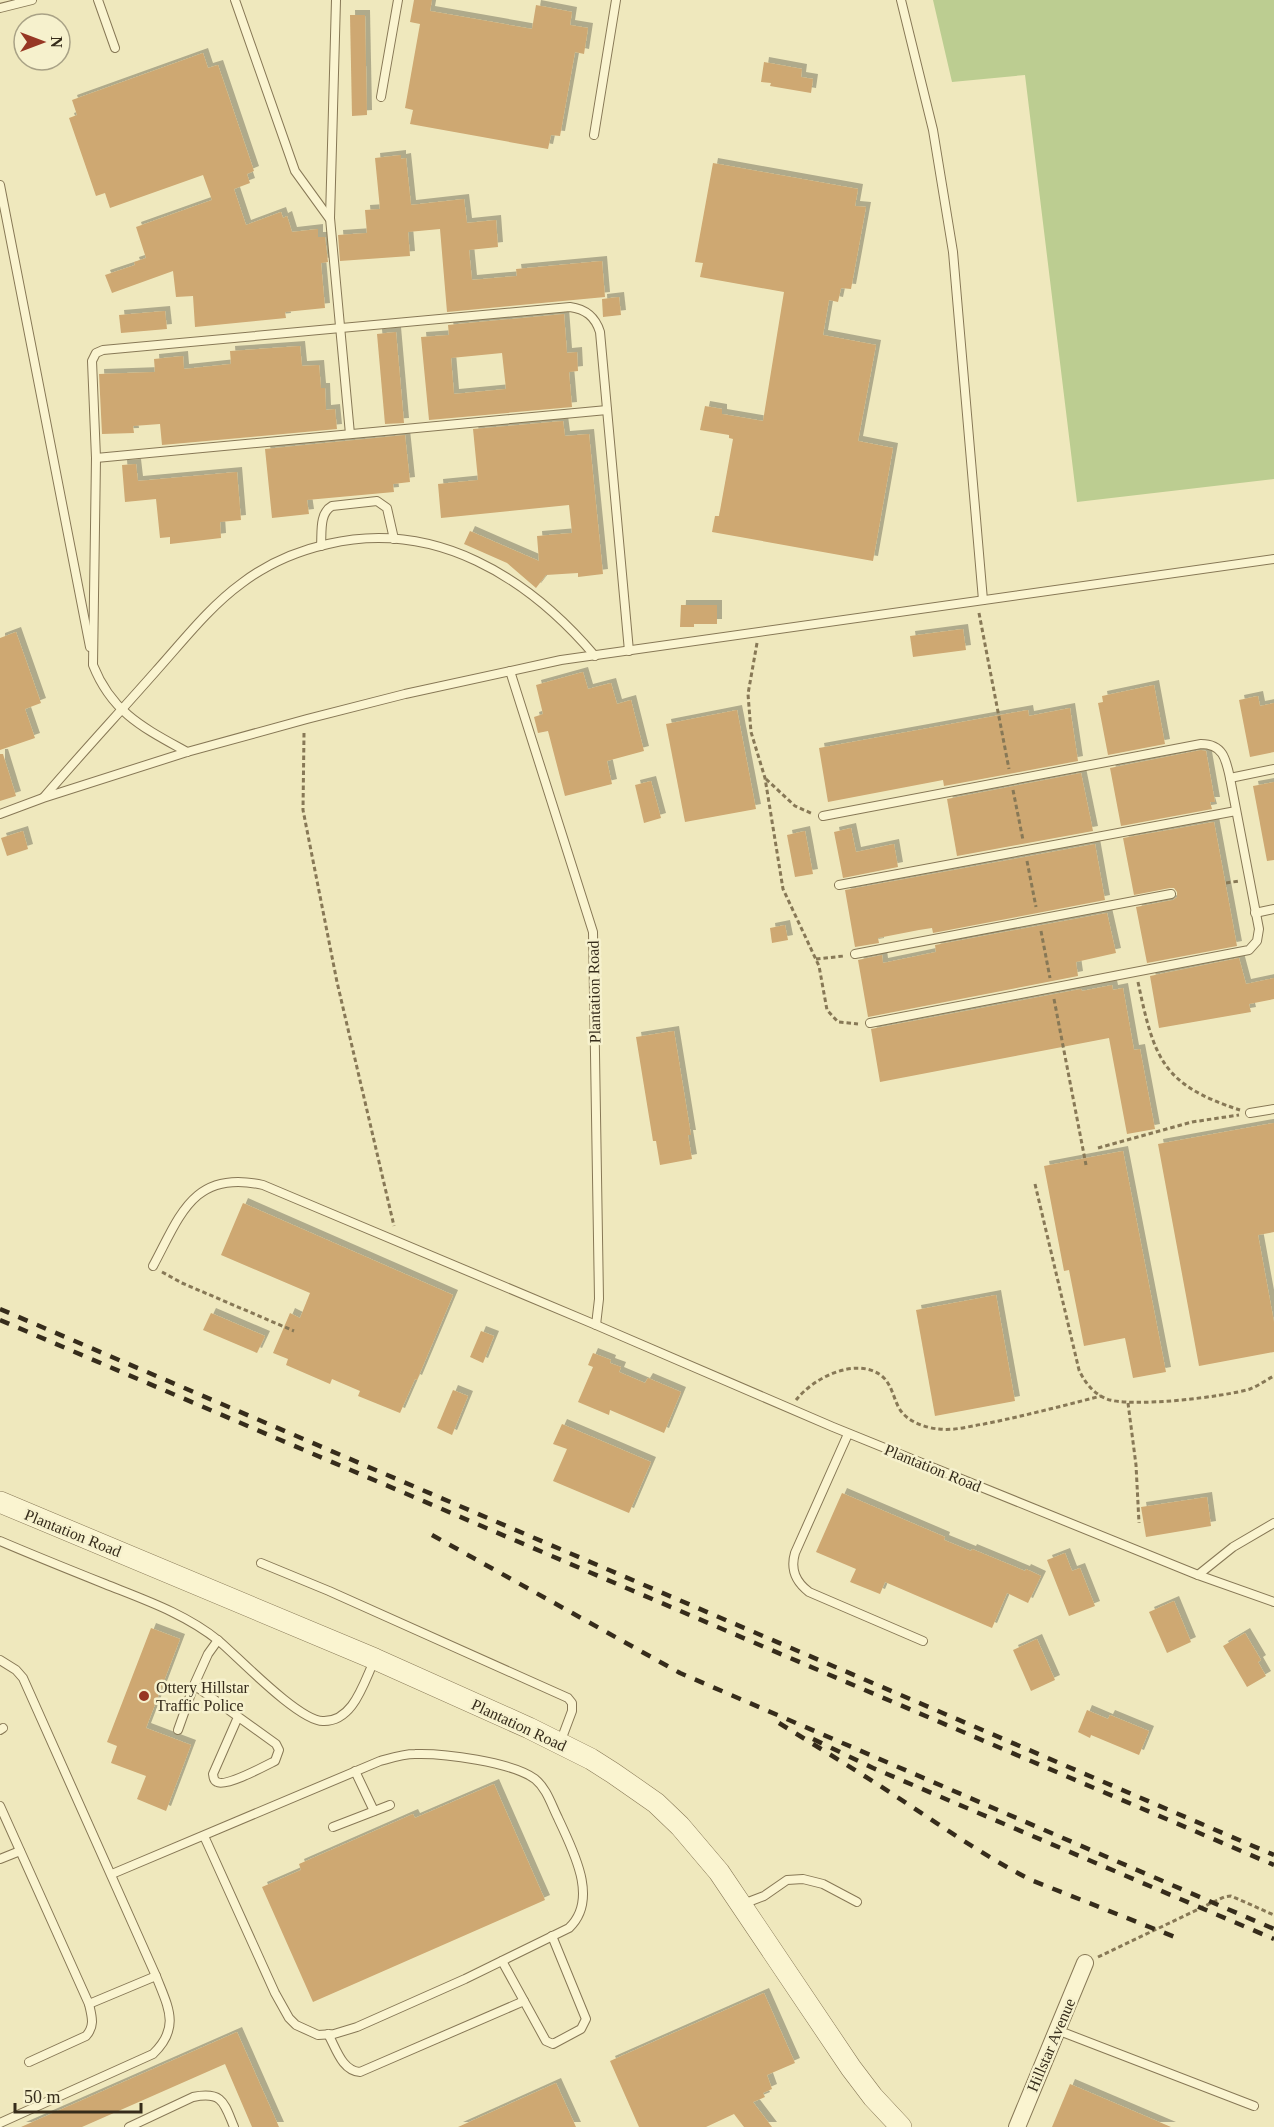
<svg xmlns="http://www.w3.org/2000/svg" width="1274" height="2127" font-family="'Times New Roman',serif">
<style>
.green{fill:#bccd91}
.building{fill:#cea872;fill-rule:evenodd;filter:url(#shadow)}
.lines{fill:none;stroke-linecap:round;stroke-linejoin:round}
.service-casing{stroke:#877856;stroke-width:10}
.minor-casing{stroke:#877856;stroke-width:18}
.tertiary-casing{stroke:#877856;stroke-width:22}
.path{stroke:#877856;stroke-width:3;stroke-dasharray:4.5 3;stroke-linecap:butt}
.service{stroke:#faf4d0;stroke-width:8}
.minor{stroke:#faf4d0;stroke-width:16}
.tertiary{stroke:#faf4d0;stroke-width:21}
.rail{stroke:#362c1b;stroke-width:4.5;stroke-dasharray:10 10;stroke-linecap:butt}
.poi-dot{fill:#973724;stroke:#f6f1cd;stroke-width:2}
.labels{text-anchor:middle;dominant-baseline:central;stroke-width:5;stroke-linejoin:round;paint-order:stroke}
.street-label{font-size:16px;fill:#362c1b;stroke:#f6f1cd}
.poi-label{font-size:16px;fill:#362c1b;stroke:#f6f1cd;text-anchor:start}
</style>
<defs>
<filter id="shadow"><feDropShadow dx="5" dy="-5" stdDeviation="0" flood-color="#0004"/></filter>
</defs>
<rect width="100%" height="100%" fill="#efe8bd"/>
<polygon class="green" points="933,0 1274,0 1274,479 1077,502 1025,75 952,82"/>
<g class="building">
<polygon points="414,0 432,0 430,11 532,29 536,5 572,12 570,25 588,28 584,54 575,52 560,136 551,135 548,149 410,124 413,110 405,108 420,24 410,22"/>
<polygon points="350,15 365,15 367,115 352,116"/>
<polygon points="203,53 208,68 218,65 254,171 247,174 250,183 234,189 246,225 281,212 283,218 287,216 292,232 318,229 318,237 325,237 328,262 321,263 325,308 285,312 286,318 195,327 193,296 176,297 173,271 112,293 105,275 135,265 134,262 146,258 136,227 212,200 203,175 110,208 105,193 96,196 69,118 77,115 72,100"/>
<polygon points="764,62 802,69 801,77 813,79 811,93 770,86 771,83 761,82"/>
<polygon points="401,155 401,159 406,158 411,205 464,199 467,223 496,220 498,247 469,250 472,280 517,276 516,269 602,261 605,297 447,312 440,229 408,232 410,256 340,261 338,235 367,233 365,210 380,209 375,158"/>
<polygon points="713,163 858,189 855,206 866,207 851,289 841,288 838,302 829,300 823,335 876,345 858,441 893,448 873,561 712,532 715,516 719,516 733,439 729,438 729,435 700,430 705,406 722,409 722,414 763,421 784,292 700,277 703,263 695,262"/>
<polygon points="619,297 621,315 603,317 602,299"/>
<polygon points="165,311 167,329 121,333 119,315"/>
<path d="M 564,314 L 567,353 L 577,352 L 578,371 L 569,372 L 572,407 L 429,420 L 421,337 L 449,335 L 448,325 ZM 502,353 L 506,389 L 454,394 L 451,358 Z"/>
<polygon points="396,332 404,423 385,424 377,334"/>
<polygon points="300,346 302,366 319,365 321,388 325,388 326,410 335,409 337,429 162,445 160,424 133,426 134,433 102,434 99,374 155,372 154,359 183,356 184,369 231,364 230,351"/>
<polygon points="563,421 565,436 589,434 603,574 578,577 578,573 546,575 536,588 507,563 464,544 470,531 539,561 537,536 572,533 569,505 441,518 438,484 478,480 473,429"/>
<polygon points="405,435 410,482 393,484 394,492 307,500 309,514 272,518 265,449"/>
<polygon points="136,464 138,481 237,472 241,520 220,522 221,538 170,544 170,537 160,538 156,499 125,502 122,465"/>
<polygon points="681,605 717,605 717,624 694,624 694,627 680,627"/>
<polygon points="963,629 966,650 913,657 910,636"/>
<polygon points="16,632 41,703 25,709 35,738 0,750 0,638"/>
<polygon points="583,672 588,689 611,683 617,704 631,700 644,751 607,761 612,784 565,796 548,731 538,733 534,717 543,714 536,685"/>
<polygon points="1154,685 1165,744 1108,755 1098,703 1103,702 1102,696"/>
<polygon points="1258,696 1260,706 1274,703 1274,752 1250,757 1239,700"/>
<polygon points="1070,708 1078,761 944,786 943,780 828,802 819,748 1028,710 1029,716"/>
<polygon points="737,710 756,809 685,822 666,724"/>
<polygon points="1201,750 1206,751 1215,802 1210,802 1212,809 1121,826 1110,768"/>
<polygon points="0,754 3,754 16,796 0,801"/>
<polygon points="1081,773 1093,831 957,856 947,799"/>
<polygon points="651,781 661,818 644,823 635,785"/>
<polygon points="1274,782 1274,860 1267,861 1253,786"/>
<polygon points="1214,822 1237,946 1147,963 1136,907 1173,900 1177,897 1177,892 1174,888 1170,888 1134,895 1123,838"/>
<polygon points="851,828 856,852 894,844 898,867 843,878 834,832"/>
<polygon points="23,831 28,849 7,856 1,838"/>
<polygon points="805,831 813,874 795,877 787,835"/>
<polygon points="1095,844 1105,900 933,933 932,928 919,930 878,938 879,943 855,947 845,890"/>
<polygon points="1107,913 1116,953 1076,962 1078,976 868,1017 858,960 882,955 883,963 936,952 935,945"/>
<polygon points="785,925 788,940 772,943 770,928"/>
<polygon points="1239,958 1246,984 1274,978 1274,999 1249,1004 1251,1012 1159,1028 1150,976"/>
<polygon points="1112,985 1113,990 1123,988 1134,1050 1140,1049 1155,1129 1127,1134 1109,1038 880,1082 871,1029 1081,989 1082,991"/>
<polygon points="674,1031 691,1135 688,1135 692,1159 660,1165 656,1141 653,1141 636,1037"/>
<polygon points="1274,1123 1274,1232 1258,1235 1274,1322 1274,1352 1199,1366 1158,1144"/>
<polygon points="1123,1151 1166,1372 1133,1378 1125,1338 1084,1346 1069,1270 1064,1271 1044,1166"/>
<polygon points="243,1203 453,1295 417,1380 415,1379 400,1413 358,1396 360,1391 332,1379 330,1384 286,1365 288,1359 273,1353 290,1313 300,1318 310,1293 221,1255"/>
<polygon points="996,1295 1015,1401 935,1416 916,1310"/>
<polygon points="211,1313 265,1336 257,1353 203,1330"/>
<polygon points="481,1331 494,1336 483,1363 470,1357"/>
<polygon points="593,1353 611,1360 610,1363 621,1367 619,1372 645,1383 648,1378 681,1392 664,1433 610,1410 609,1415 578,1402 593,1367 588,1365"/>
<polygon points="453,1390 468,1396 452,1435 437,1428"/>
<polygon points="562,1424 651,1462 629,1513 553,1481 567,1449 553,1444"/>
<polygon points="842,1493 945,1537 944,1540 971,1551 972,1549 1025,1571 1026,1569 1041,1576 1028,1603 1007,1593 992,1628 885,1582 880,1594 850,1582 856,1569 816,1552"/>
<polygon points="1207,1497 1211,1526 1146,1537 1141,1507"/>
<polygon points="1065,1553 1072,1571 1080,1568 1095,1606 1069,1616 1047,1560"/>
<polygon points="1174,1601 1191,1642 1167,1653 1149,1612"/>
<polygon points="151,1628 180,1639 146,1728 191,1745 166,1811 137,1799 146,1776 111,1763 117,1746 107,1742"/>
<polygon points="1245,1633 1261,1660 1258,1662 1266,1676 1247,1687 1223,1646"/>
<polygon points="1037,1639 1055,1680 1031,1691 1013,1650"/>
<polygon points="1087,1710 1108,1719 1110,1715 1149,1731 1139,1755 1091,1735 1090,1738 1078,1732"/>
<polygon points="494,1784 545,1900 313,2002 262,1887 301,1870 299,1864 413,1814 415,1818"/>
<polygon points="764,1993 795,2063 767,2075 772,2089 763,2093 765,2097 753,2102 772,2127 744,2127 734,2114 706,2127 639,2127 610,2061"/>
<polygon points="237,2032 279,2127 252,2127 225,2064 82,2127 21,2127"/>
<polygon points="556,2083 576,2127 458,2127"/>
<polygon points="1070,2084 1171,2127 1052,2127"/>
</g>
<g class="lines">
<g class="service-casing">
<g id="service">
<polyline points="98,0 115,48"/>
<polyline points="235,0 295,171 329,218"/>
<polyline points="336,0 330,218 350,434"/>
<polyline points="901,0 933,130 953,252 983,600"/>
<polyline points="0,8 32,0"/>
<polyline points="381,97 398,0"/>
<polyline points="594,135 616,0"/>
<polyline points="0,185 90,647"/>
<polyline points="96,458 607,410"/>
<path d="M 321,546 C 322,533 319,513 332,506 L 377,501 L 387,508 L 394,539"/>
<polyline points="510,671 593,932 599,1299 596,1325"/>
<path d="M 187,752 C 144,728 112,713 93,665 L 96,458 L 92,361 L 96,353 L 103,350 L 570,307 C 585,309 595,316 600,332 L 629,651"/>
<path d="M 44,797 C 81,754 119,713 156,671 C 183,641 209,607 242,583 C 267,564 297,551 328,544 C 435,519 528,577 595,656"/>
<polyline points="0,814 43,798 187,752 307,719 405,694 561,660 1274,559"/>
<path d="M 823,816 L 1201,744 C 1223,744 1226,759 1230,778 L 1274,769"/>
<polyline points="839,885 1236,811"/>
<polyline points="1255,913 1274,909"/>
<polyline points="855,954 1171,894"/>
<polyline points="870,1023 1249,950 1257,941 1259,929 1230,778"/>
<polyline points="1250,1113 1274,1109"/>
<path d="M 153,1266 C 180,1216 193,1169 263,1185 L 596,1325 L 833,1427 L 1198,1575 L 1274,1602"/>
<path d="M 848,1434 L 795,1553 C 790,1570 796,1582 809,1592 L 923,1641"/>
<path d="M 0,1541 C 35,1556 70,1570 105,1584 C 145,1600 186,1614 219,1641 C 239,1658 299,1721 323,1721 C 354,1722 364,1681 375,1659"/>
<polyline points="261,1563 329,1591 568,1698 572,1703 572,1711 560,1743"/>
<polyline points="1198,1575 1233,1547 1274,1523"/>
<path d="M 218,1640 L 208,1654 L 194,1685 L 276,1744 L 279,1750 L 275,1761 C 265,1766 226,1787 217,1782 C 213,1780 214,1778 213,1774 L 238,1717"/>
<path d="M 0,1660 L 16,1670 L 23,1678 L 156,1976 C 168,2007 181,2027 153,2054 L 0,2123"/>
<polyline points="0,1730 3,1728"/>
<polyline points="178,1730 194,1685"/>
<polyline points="355,1771 374,1811"/>
<path d="M 0,1806 L 89,2004 C 92,2017 95,2026 86,2036 L 29,2062"/>
<polyline points="333,1827 390,1805"/>
<polyline points="0,1859 20,1851"/>
<path d="M 112,1874 L 380,1761 C 391,1758 403,1754 415,1754 C 443,1753 512,1762 535,1779 C 547,1789 551,1804 558,1818 C 572,1849 600,1899 569,1928 L 465,1979 L 357,2027 L 334,2034 L 318,2035 L 296,2025 L 289,2018 L 275,1993 L 204,1836"/>
<polyline points="743,1904 764,1896 787,1880 803,1879 823,1884 857,1902"/>
<polyline points="502,1961 546,2041 553,2044 581,2029 586,2019 552,1936"/>
<polyline points="89,2004 156,1976"/>
<polyline points="1057,2030 1254,2106"/>
<path d="M 328,2034 C 336,2048 342,2071 360,2072 L 524,2001"/>
<path d="M 129,2127 L 193,2097 C 223,2091 224,2103 234,2127"/>
</g>
</g>
<g class="minor-casing">
<polyline id="minor" points="1017,2127 1085,1963"/>
</g>
<g class="tertiary-casing">
<polyline id="tertiary" points="0,1502 375,1659 529,1728 591,1759 613,1773 656,1803 680,1826 719,1872 851,2068 873,2097 901,2127"/>
</g>
<g class="path">
<polyline points="979,613 1009,769"/>
<polyline points="757,643 748,694 751,732 765,778 783,889 819,966 827,1010 838,1022 858,1024"/>
<polyline points="304,733 303,810 337,982 394,1226"/>
<polyline points="766,779 795,806 813,814"/>
<polyline points="1013,790 1023,840"/>
<polyline points="1027,861 1036,907"/>
<polyline points="1226,883 1239,881"/>
<polyline points="1041,931 1050,978"/>
<polyline points="816,959 844,956"/>
<path d="M 1138,982 C 1154,1058 1162,1085 1240,1110"/>
<polyline points="1054,999 1086,1165"/>
<polyline points="1098,1148 1192,1122 1239,1115"/>
<path d="M 1035,1184 L 1079,1370 C 1085,1383 1094,1394 1107,1399 C 1130,1408 1224,1397 1250,1389 C 1258,1386 1266,1380 1274,1376"/>
<polyline points="162,1272 182,1283 294,1331"/>
<path d="M 796,1400 C 813,1378 856,1356 882,1376 C 892,1385 893,1397 899,1408 C 906,1421 925,1428 939,1429 C 954,1431 970,1426 984,1424 C 1024,1416 1062,1406 1101,1396"/>
<polyline points="1128,1403 1136,1465 1139,1523"/>
<polyline points="1098,1957 1224,1897 1231,1896 1274,1915"/>
</g>
<use href="#service" class="service"/>
<use href="#minor" class="minor"/>
<use href="#tertiary" class="tertiary"/>
<g class="rail">
<polyline points="0,1309 1274,1855"/>
<polyline points="0,1320 1274,1865"/>
<polyline points="432,1535 680,1673 1274,1929"/>
<path d="M 779,1723 C 816,1746 854,1769 891,1793 C 937,1823 982,1855 1031,1880 L 1180,1939"/>
<polyline points="813,1739 873,1768 1274,1939"/>
</g>
</g>
<circle class="poi-dot" cx="144" cy="1696" r="6"/>
<g class="labels">
<g class="street-label">
<text transform="translate(594 992) rotate(-91)">Plantation Road</text>
<text transform="translate(933 1468) rotate(22)">Plantation Road</text>
<text transform="translate(73 1533) rotate(22)">Plantation Road</text>
<text transform="translate(519 1725) rotate(25)">Plantation Road</text>
<text transform="translate(1051 2045) rotate(-67)">Hillstar Avenue</text>
</g>
<g class="poi-label">
<text x="156" y="1687">Ottery Hillstar<tspan x="156" dy="18">Traffic Police</tspan></text>
</g>
</g>
<g transform="translate(42 42) rotate(90)"><circle r="28" fill="#f6f1cd" stroke="#a9a286" stroke-width="1.5"/>
<path d="M0-4.5L10 22L0 15L-10 22Z" fill="#973724"/>
<text y="-9" font-size="16" font-weight="bold" text-anchor="middle" fill="#362c1b">N</text>
</g>
<path d="M15 2103v9h126v-9" fill="none" stroke="#362c1b" stroke-width="3"/>
<text x="24" y="2103" font-size="18" fill="#362c1b" stroke="#f6f1cd" stroke-width="4.5" paint-order="stroke">50 m</text>
</svg>
